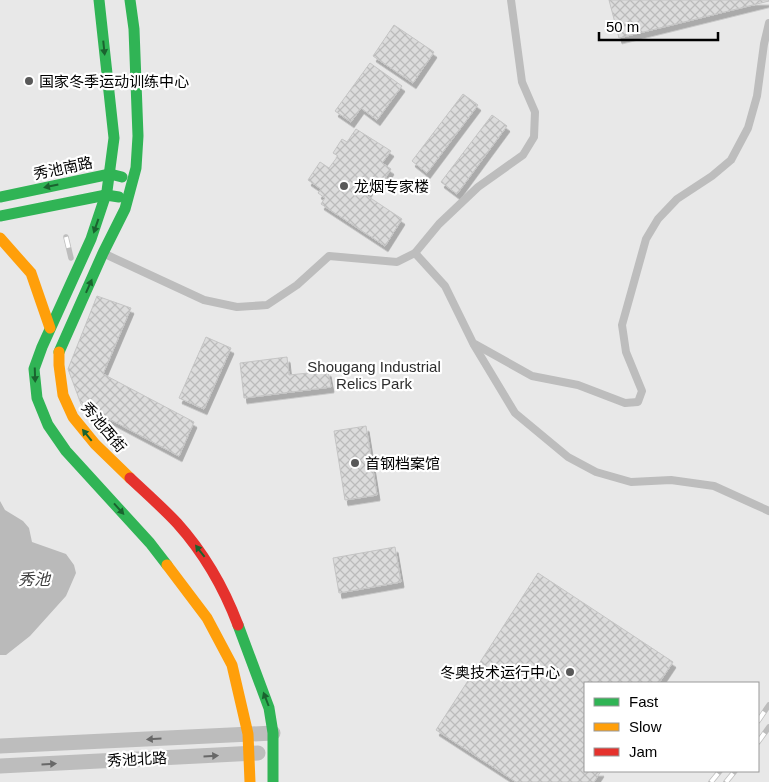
<svg xmlns="http://www.w3.org/2000/svg" width="769" height="782" font-family="Arial,'Noto Sans SC',sans-serif">
<style>
.green{fill:#e8e8e8;fill-rule:evenodd}
.water{fill:#bababa}
.building{fill:url(#building-cross-hatch);stroke:#c4c4c4;filter:url(#shadow)}
.lines{fill:none;stroke-linecap:round;stroke-linejoin:round}
.lane{stroke:#bdbdbd;stroke-width:8}
.street{stroke:#bdbdbd;stroke-width:15}
.fast{stroke:#30b455;stroke-width:11}
.slow{stroke:#ff9f0a;stroke-width:11}
.jam{stroke:#e5322d;stroke-width:11}
.rail-casing{stroke:#bdbdbd;stroke-width:5.5}
.rail{stroke:#fff;stroke-width:4;stroke-dasharray:11;stroke-linecap:butt}
.oneway{fill:#1a632f}
.oneway2{fill:#686868}
.poi-dot{fill:#595959;stroke:#fff;stroke-width:2}
.labels{text-anchor:middle;dominant-baseline:central;stroke-width:4.5;stroke-linejoin:round;paint-order:stroke}
.poi-label{font-size:15px;fill:#000;stroke:#fff;text-anchor:start}
.street-label{font-size:15px;fill:#000;stroke:#fff}
.park-label{font-size:15px;fill:#2d2d2d;stroke:#fff}
.water-label{font-size:16px;font-style:italic;fill:#3e3e3e;stroke:#fff}
</style>
<defs>
<pattern id="building-cross-hatch" width="8" height="8" patternUnits="userSpaceOnUse" patternTransform="scale(1.25)"><rect width="8" height="8" fill="#dcdcdc"/><path d="M0 0l8 8M0 8l8-8" fill="none" stroke="#bbb"/></pattern>
<filter id="shadow"><feDropShadow dx="3" dy="5.5" stdDeviation="0" flood-color="#0004"/></filter>
</defs>
<rect width="100%" height="100%" fill="#fff"/>
<path class="green" d="M 0,0 L 769,0 L 769,782 L 0,782 ZM 585,683 L 758,683 L 758,771 L 585,771 Z"/>
<polygon class="water" points="0,501 5,510 23,521 29,528 32,542 66,554 74,565 76,573 66,596 30,636 6,655 0,655"/>
<g class="building">
<polygon points="609,0 769,0 769,1 619,38"/>
<polygon points="394,25 434,52 413,83 373,56"/>
<polygon points="370,63 402,86 377,120 361,108 351,122 335,111"/>
<polygon points="463,94 478,105 427,173 412,161"/>
<polygon points="492,115 507,126 457,194 441,182"/>
<polygon points="356,129 391,151 382,163 391,169 379,188 373,184 366,195 402,219 385,246 321,204 325,198 318,193 321,189 308,180 320,162 329,168 338,156 333,153 342,139 347,142"/>
<polygon points="97,296 131,308 103,374 194,422 179,456 81,404 68,369"/>
<polygon points="206,337 231,348 204,409 179,398"/>
<polygon points="287,357 289,375 328,371 331,387 244,398 240,363"/>
<polygon points="366,426 377,495 345,500 334,431"/>
<polygon points="395,547 401,582 339,593 333,558"/>
<polygon points="538,573 673,662 659,683 585,683 585,771 601,771 594,782 516,782 436,730"/>
</g>
<g class="lines">
<g class="lane">
<polyline points="415,253 439,224 478,187 523,155 534,137 535,112 522,82 511,0"/>
<polyline points="105,254 204,300 237,307 267,305 297,285 329,256 397,262 415,253 445,286 473,343 532,376 578,385 625,403 638,402 642,391 626,352 622,325 646,239 658,219 677,199 712,176 731,160 748,128 757,96 764,44 769,23"/>
<polyline points="474,345 515,413 568,457 596,472 631,482 671,480 714,486 769,511"/>
</g>
<g class="street">
<polyline points="0,746 273,733"/>
<polyline points="0,766 258,753"/>
</g>
<g class="fast">
<polyline points="99,0 114,138 107,191 91,239 42,347 34,369 37,398 48,425 66,451 150,543 167,565"/>
<polyline points="0,197 110,174 122,177"/>
<polyline points="0,216 106,195 119,197"/>
<polyline points="59,352 103,253 125,209 136,168 138,136 134,29 130,0"/>
<polyline points="238,625 269,708 273,733 273,782"/>
</g>
<g class="slow">
<polyline points="0,238 31,273 50,328"/>
<polyline points="59,352 59,365 63,395 73,417 95,444 130,478"/>
<polyline points="167,565 207,618 232,665 248,734 250,782"/>
</g>
<path class="jam" d="M 130,478 C 146,493 163,508 177,523 C 204,553 224,588 238,625"/>
<g class="rail-casing">
<g id="rail">
<polyline points="66,237 71,258"/>
<polyline points="758,721 769,705"/>
<polyline points="758,742 769,727"/>
<polyline points="711,782 720,771"/>
<polyline points="726,782 735,771"/>
</g>
</g>
<use href="#rail" class="rail"/>
</g>
<defs><path id="oneway-solid" d="M-6-.8H1V-3.2L6.5 0L1 3.2V.8H-6Z" transform="scale(1.25)"/></defs>
<g class="oneway">
<use href="#oneway-solid" transform="translate(104 48) rotate(84)"/>
<use href="#oneway-solid" transform="translate(51 186) rotate(168)"/>
<use href="#oneway-solid" transform="translate(96 226) rotate(109)"/>
<use href="#oneway-solid" transform="translate(89 286) rotate(-66)"/>
<use href="#oneway-solid" transform="translate(35 375) rotate(88)"/>
<use href="#oneway-solid" transform="translate(87 435) rotate(-129)"/>
<use href="#oneway-solid" transform="translate(119 509) rotate(48)"/>
<use href="#oneway-solid" transform="translate(200 551) rotate(-128)"/>
<use href="#oneway-solid" transform="translate(266 699) rotate(-111)"/>
</g>
<g class="oneway2">
<use href="#oneway-solid" transform="translate(154 739) rotate(177)"/>
<use href="#oneway-solid" transform="translate(211 756) rotate(-3)"/>
<use href="#oneway-solid" transform="translate(49 764) rotate(-3)"/>
</g>
<g class="poi-dot">
<circle cx="29" cy="81" r="5"/>
<circle cx="344" cy="186" r="5"/>
<circle cx="355" cy="463" r="5"/>
<circle cx="570" cy="672" r="5"/>
</g>
<g class="labels">
<g class="poi-label">
<text x="39" y="81">国家冬季运动训练中心</text>
<text x="354" y="186">龙烟专家楼</text>
<text x="365" y="463">首钢档案馆</text>
<text x="560" y="672" text-anchor="end">冬奥技术运行中心</text>
</g>
<g class="street-label">
<text transform="translate(63 168) rotate(-12)">秀池南路</text>
<text transform="translate(104 427) rotate(50)">秀池西街</text>
<text transform="translate(137 759) rotate(-3)">秀池北路</text>
</g>
<g class="park-label">
<text x="374" y="366">Shougang Industrial<tspan x="374" dy="17">Relics Park</tspan></text>
</g>
<g class="water-label">
<text x="34" y="579">秀池</text>
</g>
</g>
<rect x="584" y="682" width="175" height="90" fill="#ffffff" stroke="#999999"/>
<rect x="594" y="698" width="25" height="8" fill="#30b455" stroke="#999999"/>
<text x="629" y="707" font-size="15" fill="#000000">Fast</text>
<rect x="594" y="723" width="25" height="8" fill="#ff9f0a" stroke="#999999"/>
<text x="629" y="732" font-size="15" fill="#000000">Slow</text>
<rect x="594" y="748" width="25" height="8" fill="#e5322d" stroke="#999999"/>
<text x="629" y="757" font-size="15" fill="#000000">Jam</text>
<path d="M599 32v8h119v-8" fill="none" stroke="#000000" stroke-width="2.5"/>
<text x="606" y="32" font-size="15" fill="#000000" stroke="#ffffff" stroke-width="4" paint-order="stroke">50 m</text>
</svg>
